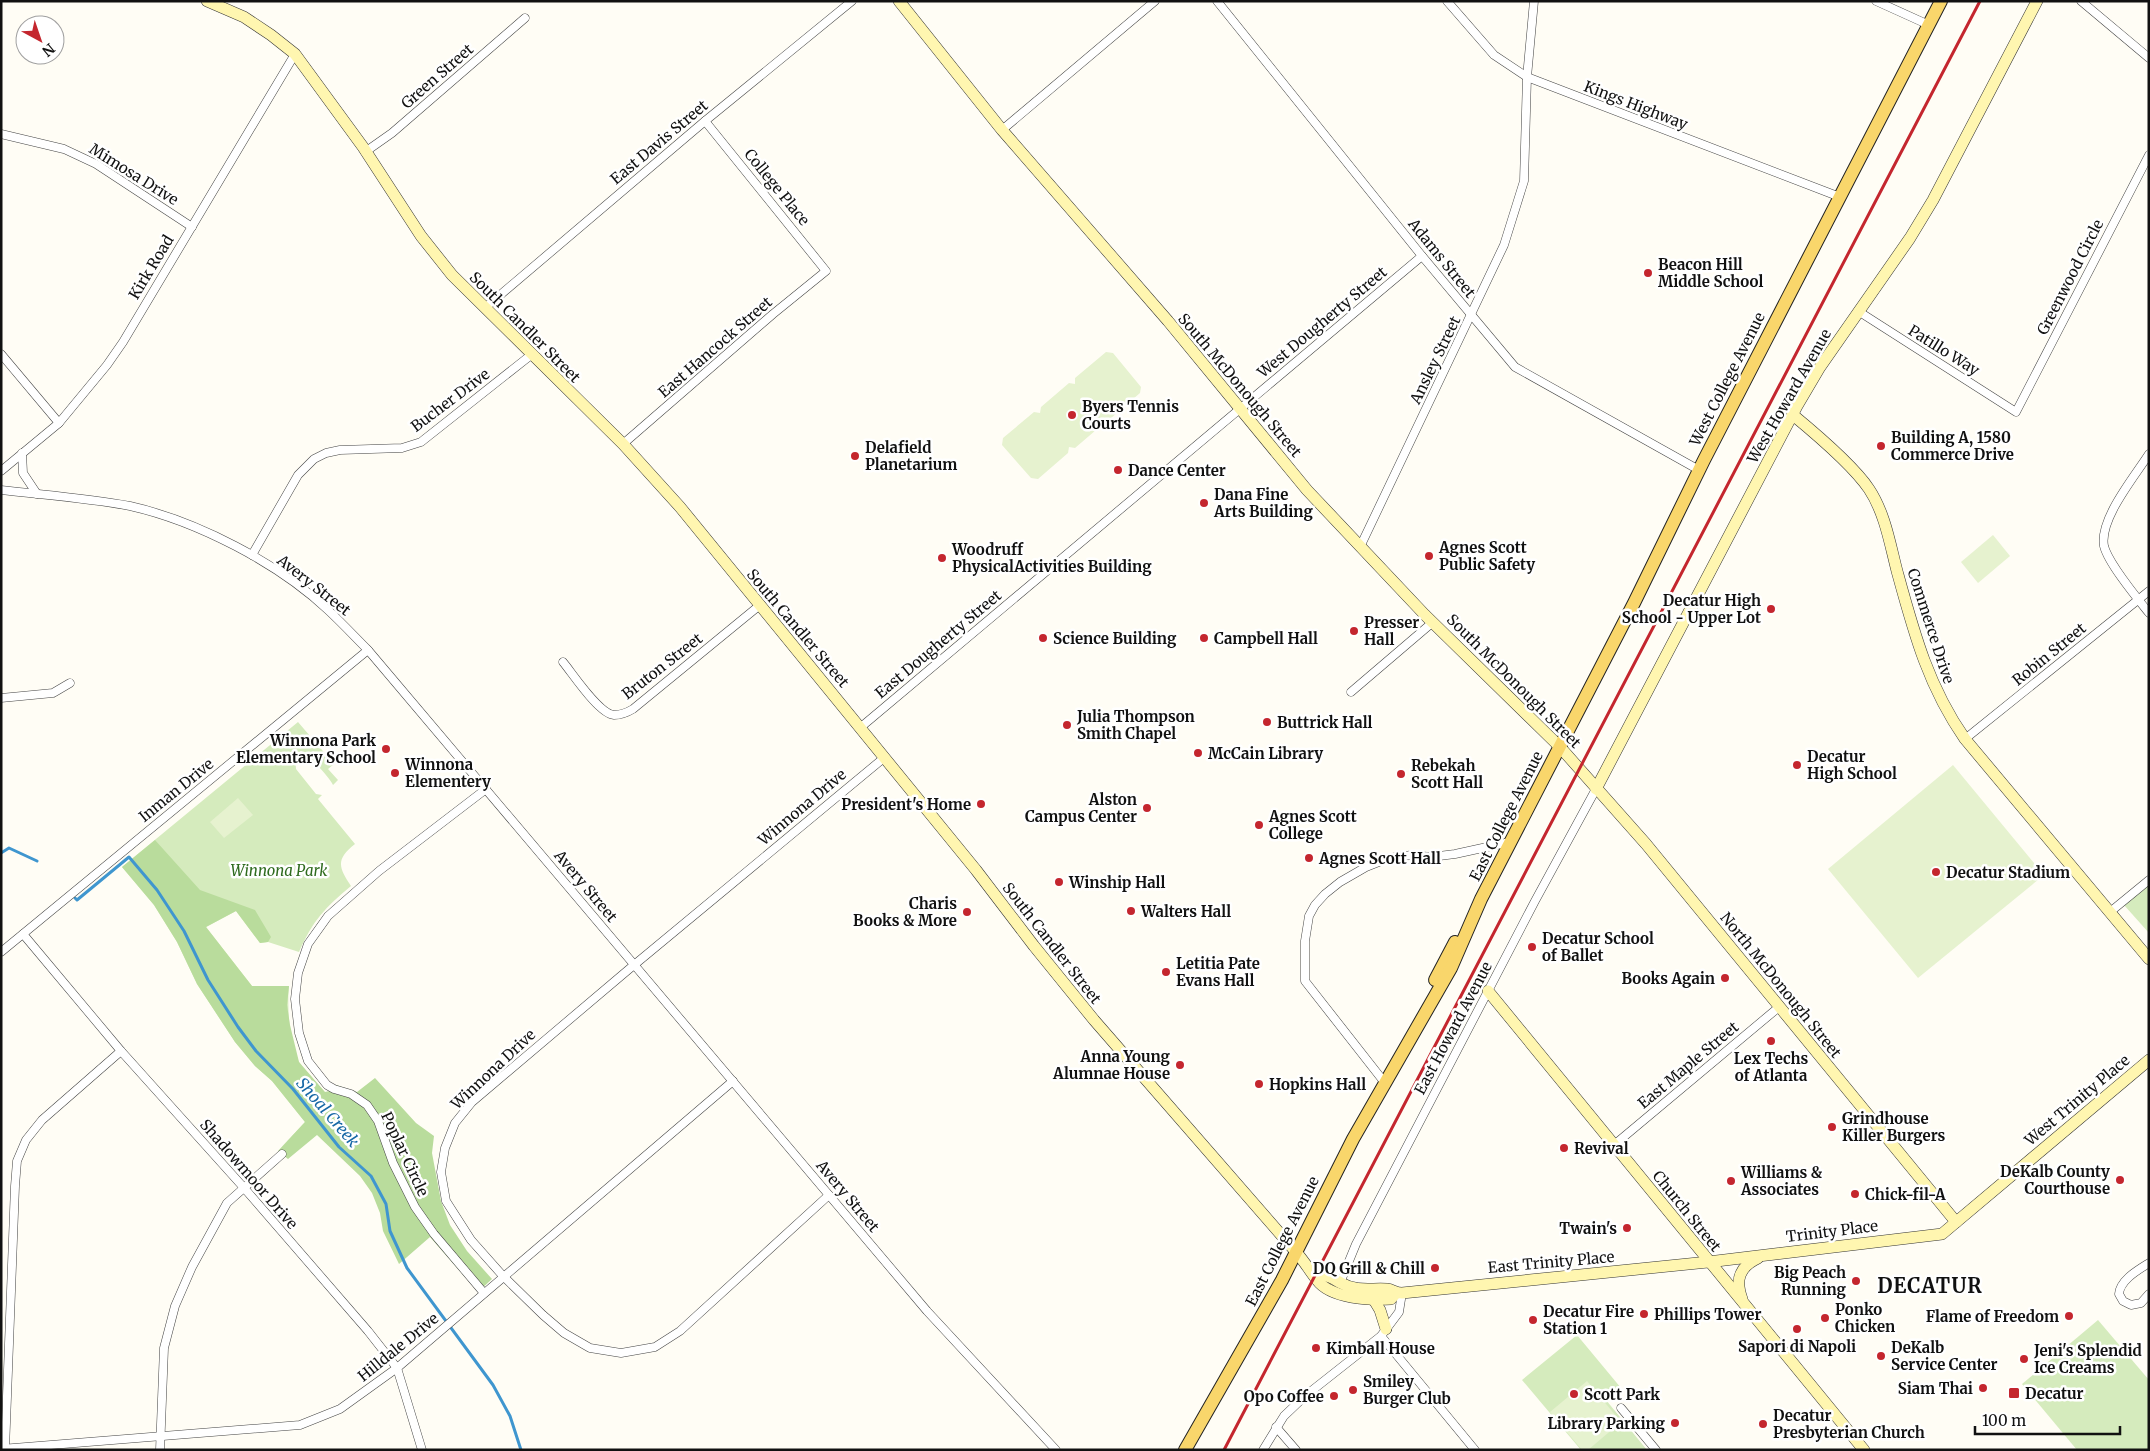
<svg xmlns="http://www.w3.org/2000/svg" width="2150" height="1451" font-family="Merriweather,serif">
<style>
.green{fill:#d5ebbd}
.forest{fill:#b9dc9c}
.pitch{fill:#e6f2cf}
.lines{fill:none;stroke-linecap:round;stroke-linejoin:round}
.stream{stroke:#3f96cf;stroke-width:3}
.street-casing{stroke:#444;stroke-width:9}
.secondary-casing{stroke:#333;stroke-width:12}
.primary-casing{stroke:#222;stroke-width:14}
.street{stroke:#fff;stroke-width:8}
.secondary{stroke:#fff6b0;stroke-width:11}
.primary{stroke:#f9d66b;stroke-width:12}
.rail{stroke:#c4262e;stroke-width:3}
.poi-dot{fill:#c4262e;stroke:#fff;stroke-width:2}
.labels{text-anchor:middle;dominant-baseline:central;stroke-width:5;stroke-linejoin:round;paint-order:stroke}
.street-label{font-size:15px;fill:#111;stroke:#fff}
.poi-label{font-size:15px;font-weight:bold;fill:#111;stroke:#fff;text-anchor:start}
.park-label{font-size:15px;font-style:italic;fill:#2f6b1f;stroke:#fff}
.water-label{font-size:16px;font-style:italic;fill:#1768a6;stroke:#fff}
.district-label{font-size:20px;font-weight:bold;letter-spacing:1px;fill:#111;stroke:#fff}
</style>
<rect width="100%" height="100%" fill="#fffdf5"/>
<g class="green">
<path d="M 298,722 L 334,764 L 328,769 L 338,780 L 333,785 C 330,778 309,755 301,751 L 295,755 L 296,769 L 316,794 L 322,795 L 318,799 L 355,844 C 336,859 338,867 351,886 C 325,908 313,920 299,952 L 268,942 L 260,943 L 236,911 L 206,927 L 252,986 L 289,986 C 287,1005 289,1046 299,1062 C 307,1075 320,1086 330,1099 L 278,1151 L 305,1122 L 272,1081 L 255,1066 L 235,1042 L 197,984 L 177,942 L 154,905 L 122,867 Z"/>
<polygon points="2149,885 2149,933 2124,905"/>
<polygon points="2098,1320 2149,1380 2149,1450 2077,1450 2022,1384"/>
<polygon points="1577,1335 1621,1388 1606,1400 1647,1450 1581,1450 1522,1380"/>
</g>
<polygon class="forest" points="155,840 200,890 255,910 271,937 268,942 260,943 236,911 206,927 252,986 289,986 287,1005 290,1025 299,1062 325,1092 334,1090 336,1085 357,1092 375,1078 416,1123 434,1136 432,1153 441,1201 450,1225 467,1251 492,1279 478,1292 430,1237 399,1264 383,1231 380,1213 372,1193 360,1176 317,1135 288,1159 278,1151 305,1122 272,1081 255,1066 235,1042 197,984 177,942 154,905 122,867"/>
<g class="pitch">
<polygon points="1106,352 1113,353 1141,387 1140,393 1110,419 1103,418 1103,424 1075,448 1069,447 1068,453 1038,479 1031,478 1002,445 1003,438 1034,412 1040,413 1041,407 1069,383 1075,384 1075,378"/>
<polygon points="1993,535 2010,556 1978,583 1961,562"/>
<polygon points="1953,765 2044,875 1918,978 1828,869"/>
<polygon points="238,798 253,815 224,838 210,822"/>
<polygon points="1587,1381 1621,1422 1588,1450 1582,1450 1550,1412"/>
</g>
<g class="lines">
<g class="stream">
<polyline points="1,853 9,848 37,861"/>
<polyline points="75,898 77,900 129,857 157,890 184,931 208,980 238,1027 256,1051 293,1089 339,1147 371,1176 386,1204 390,1231 407,1268 493,1385 510,1416 521,1450"/>
</g>
<g class="street-casing">
<g id="street">
<polyline points="1217,1 1422,256 1515,367 1699,470"/>
<polyline points="1447,1 1494,55 1527,77 1840,197"/>
<polyline points="1876,1 1929,25"/>
<polyline points="2081,1 2149,58"/>
<polyline points="1002,130 1155,1"/>
<polyline points="1,134 64,149 96,164 192,227"/>
<polyline points="365,152 392,133 525,18"/>
<polyline points="486,307 705,121 852,1"/>
<polyline points="1858,311 2016,412 2149,155"/>
<polyline points="1,354 59,423"/>
<polyline points="623,444 773,314 826,271 705,121"/>
<polyline points="22,453 23,473 37,494"/>
<path d="M 2149,454 C 2135,476 2099,519 2104,546 C 2108,563 2137,598 2149,613"/>
<polyline points="1,471 59,423 107,365 123,342 295,54"/>
<path d="M 1,490 C 44,495 88,498 130,506 C 197,521 278,563 328,610 C 342,623 355,637 368,650 L 927,1311 L 1056,1450"/>
<polyline points="1360,547 1504,245 1524,181 1527,77 1534,1"/>
<polyline points="252,555 298,475 314,459 326,453 340,450 402,448 421,442 531,355"/>
<path d="M 563,662 C 573,674 599,714 614,715 C 621,715 628,712 633,709 L 760,605"/>
<polyline points="1351,692 1433,622"/>
<polyline points="1,698 53,693 70,683"/>
<polyline points="861,727 1422,256"/>
<polyline points="1965,739 2149,591"/>
<polyline points="2110,912 2149,880"/>
<polyline points="23,934 121,1051 245,1189 368,1331 397,1368 422,1450"/>
<polyline points="1,952 368,650"/>
<polyline points="1385,1083 1305,981 1305,941 1309,916 1315,905 1325,894 1340,882 1366,867 1389,858 1412,855 1431,857 1455,854 1510,842"/>
<polyline points="1614,1145 1779,1007"/>
<polyline points="829,1195 680,1331 655,1347 621,1353 590,1348 564,1333 543,1315 503,1276 471,1240 446,1201 441,1172 445,1148 455,1123 472,1102 628,970 885,757"/>
<path d="M 2149,1263 C 2138,1270 2120,1280 2119,1294 L 2123,1301 L 2131,1305 L 2141,1303 L 2149,1294"/>
<polyline points="1340,1283 1356,1244 1535,901 1596,789"/>
<polyline points="484,1293 434,1234 415,1207 393,1163 378,1121 367,1105 351,1094 334,1089 327,1085 308,1061 299,1033 295,999 298,973 308,944 328,916 379,871 486,789"/>
<polyline points="1381,1336 1475,1450"/>
<polyline points="1621,1408 1656,1450"/>
<polyline points="1276,1427 1296,1450"/>
<polyline points="1,1449 300,1425 340,1409 397,1368 733,1081"/>
<polyline points="5,1449 15,1186 17,1161 26,1140 42,1120 121,1051"/>
<polyline points="160,1450 164,1348 175,1306 192,1267 227,1203 282,1154"/>
<polyline points="1263,1450 1284,1416 1305,1396 1381,1336 1399,1312 1402,1293"/>
</g>
</g>
<g class="secondary-casing">
<g id="secondary">
<path d="M 207,1 L 244,17 L 271,35 L 295,54 L 363,147 L 421,236 L 452,275 L 623,444 L 680,507 L 976,870 L 1034,946 L 1094,1020 L 1296,1252 C 1304,1261 1310,1271 1317,1280 C 1331,1299 1370,1300 1391,1299 L 1396,1293"/>
<polyline points="899,1 1002,130 1168,321 1307,490 1425,615 1560,747 1646,844 1956,1222"/>
<path d="M 1793,415 C 1816,434 1853,465 1869,489 C 1885,513 1890,544 1897,571 C 1914,633 1928,686 1965,739 L 2149,959"/>
<polyline points="1596,789 1797,406 1820,367 1910,238 1933,200 2037,1"/>
<polyline points="1488,991 1864,1450"/>
<path d="M 1315,1275 C 1325,1273 1333,1279 1341,1283 C 1357,1292 1370,1288 1387,1289 C 1393,1290 1396,1293 1402,1293 L 1708,1262 L 1942,1234 L 2149,1060"/>
<path d="M 1742,1299 C 1735,1280 1739,1267 1758,1258"/>
<polyline points="1374,1300 1380,1310 1386,1329"/>
</g>
</g>
<g class="primary-casing">
<g id="primary">
<polyline points="1435,980 1455,942"/>
<polyline points="1185,1450 1282,1280 1353,1139 1451,968 1481,899 1634,603 1704,460 1941,1"/>
</g>
</g>
<use href="#street" class="street"/>
<use href="#secondary" class="secondary"/>
<use href="#primary" class="primary"/>
<polyline class="rail" points="1224,1450 1980,1"/>
</g>
<g class="poi-dot">
<circle cx="1648" cy="273" r="5"/>
<circle cx="1072" cy="415" r="5"/>
<circle cx="1881" cy="446" r="5"/>
<circle cx="855" cy="456" r="5"/>
<circle cx="1118" cy="470" r="5"/>
<circle cx="1204" cy="503" r="5"/>
<circle cx="1429" cy="556" r="5"/>
<circle cx="942" cy="558" r="5"/>
<circle cx="1771" cy="609" r="5"/>
<circle cx="1354" cy="631" r="5"/>
<circle cx="1043" cy="638" r="5"/>
<circle cx="1204" cy="638" r="5"/>
<circle cx="1267" cy="722" r="5"/>
<circle cx="1067" cy="725" r="5"/>
<circle cx="386" cy="749" r="5"/>
<circle cx="1198" cy="753" r="5"/>
<circle cx="1797" cy="765" r="5"/>
<circle cx="395" cy="773" r="5"/>
<circle cx="1401" cy="774" r="5"/>
<circle cx="981" cy="804" r="5"/>
<circle cx="1147" cy="808" r="5"/>
<circle cx="1259" cy="825" r="5"/>
<circle cx="1309" cy="858" r="5"/>
<circle cx="1936" cy="872" r="5"/>
<circle cx="1059" cy="882" r="5"/>
<circle cx="1131" cy="911" r="5"/>
<circle cx="967" cy="912" r="5"/>
<circle cx="1532" cy="947" r="5"/>
<circle cx="1166" cy="972" r="5"/>
<circle cx="1725" cy="978" r="5"/>
<circle cx="1771" cy="1041" r="5"/>
<circle cx="1180" cy="1065" r="5"/>
<circle cx="1259" cy="1084" r="5"/>
<circle cx="1832" cy="1127" r="5"/>
<circle cx="1564" cy="1148" r="5"/>
<circle cx="2120" cy="1180" r="5"/>
<circle cx="1731" cy="1181" r="5"/>
<circle cx="1855" cy="1194" r="5"/>
<circle cx="1627" cy="1228" r="5"/>
<circle cx="1435" cy="1268" r="5"/>
<circle cx="1856" cy="1281" r="5"/>
<circle cx="1644" cy="1314" r="5"/>
<circle cx="2069" cy="1316" r="5"/>
<circle cx="1825" cy="1318" r="5"/>
<circle cx="1533" cy="1320" r="5"/>
<circle cx="1797" cy="1329" r="5"/>
<circle cx="1316" cy="1348" r="5"/>
<circle cx="1881" cy="1356" r="5"/>
<circle cx="2024" cy="1359" r="5"/>
<circle cx="1983" cy="1388" r="5"/>
<circle cx="1353" cy="1390" r="5"/>
<rect x="2008" y="1387" width="12" height="12" rx="2.5"/>
<circle cx="1574" cy="1394" r="5"/>
<circle cx="1334" cy="1396" r="5"/>
<circle cx="1675" cy="1423" r="5"/>
<circle cx="1763" cy="1424" r="5"/>
</g>
<g class="labels">
<g class="street-label">
<text transform="translate(437 76) rotate(-41)">Green Street</text>
<text transform="translate(1636 105) rotate(21)">Kings Highway</text>
<text transform="translate(659 142) rotate(-40)">East Davis Street</text>
<text transform="translate(134 174) rotate(32)">Mimosa Drive</text>
<text transform="translate(777 187) rotate(51)">College Place</text>
<text transform="translate(1442 258) rotate(51)">Adams Street</text>
<text transform="translate(151 267) rotate(-59)">Kirk Road</text>
<text transform="translate(2070 277) rotate(-63)">Greenwood Circle</text>
<text transform="translate(1322 322) rotate(-40)">West Dougherty Street</text>
<text transform="translate(525 327) rotate(45)">South Candler Street</text>
<text transform="translate(715 347) rotate(-41)">East Hancock Street</text>
<text transform="translate(1944 350) rotate(32)">Patillo Way</text>
<text transform="translate(1435 360) rotate(-64)">Ansley Street</text>
<text transform="translate(1727 379) rotate(-63)">West College Avenue</text>
<text transform="translate(1240 385) rotate(50)">South McDonough Street</text>
<text transform="translate(1789 396) rotate(-60)">West Howard Avenue</text>
<text transform="translate(450 400) rotate(-37)">Bucher Drive</text>
<text transform="translate(314 585) rotate(38)">Avery Street</text>
<text transform="translate(1931 626) rotate(72)">Commerce Drive</text>
<text transform="translate(798 628) rotate(50)">South Candler Street</text>
<text transform="translate(938 644) rotate(-40)">East Dougherty Street</text>
<text transform="translate(2049 654) rotate(-39)">Robin Street</text>
<text transform="translate(662 666) rotate(-38)">Bruton Street</text>
<text transform="translate(1514 681) rotate(45)">South McDonough Street</text>
<text transform="translate(176 790) rotate(-39)">Inman Drive</text>
<text transform="translate(802 807) rotate(-40)">Winnona Drive</text>
<text transform="translate(1506 816) rotate(-63)">East College Avenue</text>
<text transform="translate(586 886) rotate(50)">Avery Street</text>
<text transform="translate(1052 943) rotate(52)">South Candler Street</text>
<text transform="translate(1781 985) rotate(51)">North McDonough Street</text>
<text transform="translate(1453 1028) rotate(-62)">East Howard Avenue</text>
<text transform="translate(1688 1065) rotate(-40)">East Maple Street</text>
<text transform="translate(493 1069) rotate(-43)">Winnona Drive</text>
<text transform="translate(2077 1100) rotate(-40)">West Trinity Place</text>
<text transform="translate(405 1154) rotate(65)">Poplar Circle</text>
<text transform="translate(249 1174) rotate(49)">Shadowmoor Drive</text>
<text transform="translate(848 1196) rotate(50)">Avery Street</text>
<text transform="translate(1687 1211) rotate(51)">Church Street</text>
<text transform="translate(1832 1231) rotate(-7)">Trinity Place</text>
<text transform="translate(1282 1241) rotate(-63)">East College Avenue</text>
<text transform="translate(1551 1262) rotate(-5)">East Trinity Place</text>
<text transform="translate(398 1347) rotate(-39)">Hilldale Drive</text>
</g>
<g class="poi-label">
<text x="1658" y="264">Beacon Hill<tspan x="1658" dy="17">Middle School</tspan></text>
<text x="1082" y="406">Byers Tennis<tspan x="1082" dy="17">Courts</tspan></text>
<text x="1891" y="437">Building A, 1580<tspan x="1891" dy="17">Commerce Drive</tspan></text>
<text x="865" y="447">Delafield<tspan x="865" dy="17">Planetarium</tspan></text>
<text x="1128" y="470">Dance Center</text>
<text x="1214" y="494">Dana Fine<tspan x="1214" dy="17">Arts Building</tspan></text>
<text x="1439" y="547">Agnes Scott<tspan x="1439" dy="17">Public Safety</tspan></text>
<text x="952" y="549">Woodruff<tspan x="952" dy="17">PhysicalActivities Building</tspan></text>
<text x="1761" y="600" text-anchor="end">Decatur High<tspan x="1761" dy="17">School - Upper Lot</tspan></text>
<text x="1364" y="622">Presser<tspan x="1364" dy="17">Hall</tspan></text>
<text x="1053" y="638">Science Building</text>
<text x="1214" y="638">Campbell Hall</text>
<text x="1077" y="716">Julia Thompson<tspan x="1077" dy="17">Smith Chapel</tspan></text>
<text x="1277" y="722">Buttrick Hall</text>
<text x="376" y="740" text-anchor="end">Winnona Park<tspan x="376" dy="17">Elementary School</tspan></text>
<text x="1208" y="753">McCain Library</text>
<text x="1807" y="756">Decatur<tspan x="1807" dy="17">High School</tspan></text>
<text x="405" y="764">Winnona<tspan x="405" dy="17">Elementery</tspan></text>
<text x="1411" y="765">Rebekah<tspan x="1411" dy="17">Scott Hall</tspan></text>
<text x="1137" y="799" text-anchor="end">Alston<tspan x="1137" dy="17">Campus Center</tspan></text>
<text x="971" y="804" text-anchor="end">President's Home</text>
<text x="1269" y="816">Agnes Scott<tspan x="1269" dy="17">College</tspan></text>
<text x="1319" y="858">Agnes Scott Hall</text>
<text x="1946" y="872">Decatur Stadium</text>
<text x="1069" y="882">Winship Hall</text>
<text x="957" y="903" text-anchor="end">Charis<tspan x="957" dy="17">Books &amp; More</tspan></text>
<text x="1141" y="911">Walters Hall</text>
<text x="1542" y="938">Decatur School<tspan x="1542" dy="17">of Ballet</tspan></text>
<text x="1176" y="963">Letitia Pate<tspan x="1176" dy="17">Evans Hall</tspan></text>
<text x="1715" y="978" text-anchor="end">Books Again</text>
<text x="1170" y="1056" text-anchor="end">Anna Young<tspan x="1170" dy="17">Alumnae House</tspan></text>
<text x="1771" y="1058" text-anchor="middle">Lex Techs<tspan x="1771" dy="17">of Atlanta</tspan></text>
<text x="1269" y="1084">Hopkins Hall</text>
<text x="1842" y="1118">Grindhouse<tspan x="1842" dy="17">Killer Burgers</tspan></text>
<text x="1574" y="1148">Revival</text>
<text x="2110" y="1171" text-anchor="end">DeKalb County<tspan x="2110" dy="17">Courthouse</tspan></text>
<text x="1741" y="1172">Williams &amp;<tspan x="1741" dy="17">Associates</tspan></text>
<text x="1865" y="1194">Chick-fil-A</text>
<text x="1617" y="1228" text-anchor="end">Twain's</text>
<text x="1425" y="1268" text-anchor="end">DQ Grill &amp; Chill</text>
<text x="1846" y="1272" text-anchor="end">Big Peach<tspan x="1846" dy="17">Running</tspan></text>
<text x="1835" y="1309">Ponko<tspan x="1835" dy="17">Chicken</tspan></text>
<text x="1543" y="1311">Decatur Fire<tspan x="1543" dy="17">Station 1</tspan></text>
<text x="1654" y="1314">Phillips Tower</text>
<text x="2059" y="1316" text-anchor="end">Flame of Freedom</text>
<text x="1797" y="1346" text-anchor="middle">Sapori di Napoli</text>
<text x="1891" y="1347">DeKalb<tspan x="1891" dy="17">Service Center</tspan></text>
<text x="1326" y="1348">Kimball House</text>
<text x="2034" y="1350">Jeni's Splendid<tspan x="2034" dy="17">Ice Creams</tspan></text>
<text x="1363" y="1381">Smiley<tspan x="1363" dy="17">Burger Club</tspan></text>
<text x="1973" y="1388" text-anchor="end">Siam Thai</text>
<text x="2025" y="1393">Decatur</text>
<text x="1584" y="1394">Scott Park</text>
<text x="1324" y="1396" text-anchor="end">Opo Coffee</text>
<text x="1773" y="1415">Decatur<tspan x="1773" dy="17">Presbyterian Church</tspan></text>
<text x="1665" y="1423" text-anchor="end">Library Parking</text>
</g>
<g class="park-label">
<text x="279" y="870">Winnona Park</text>
</g>
<g class="water-label">
<text transform="translate(328 1112) rotate(49)">Shoal Creek</text>
</g>
<g class="district-label">
<text x="1930" y="1285">DECATUR</text>
</g>
</g>
<rect width="2150" height="1451" fill="none" stroke="#111111" stroke-width="5"/>
<g transform="translate(40 40) rotate(140)"><circle r="24" fill="#ffffff" stroke="#a0a0a0"/>
<path d="M0-4L9 19L0 12L-9 19Z" fill="#c4262e"/>
<text y="-8" font-size="14" font-weight="bold" text-anchor="middle" fill="#111111">N</text>
</g>
<path d="M1975 1426v8h145v-8" fill="none" stroke="#111111" stroke-width="2.5"/>
<text x="1982" y="1426" font-size="15" fill="#111111" stroke="#ffffff" stroke-width="4" paint-order="stroke">100 m</text>
</svg>
